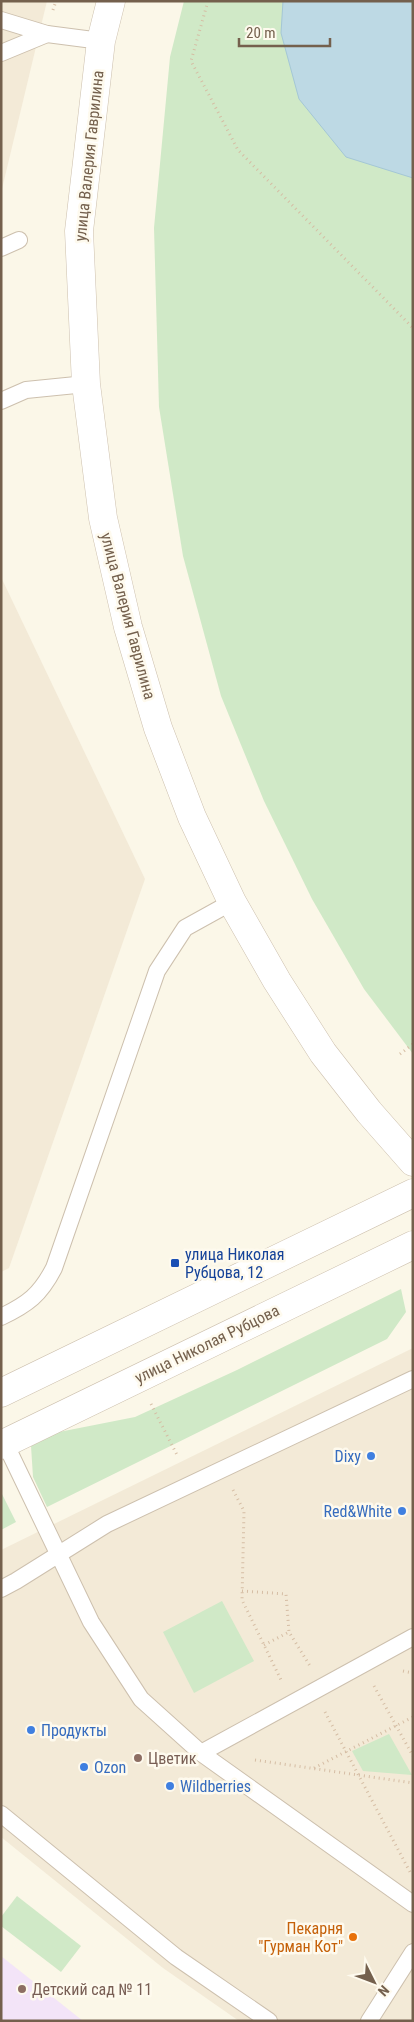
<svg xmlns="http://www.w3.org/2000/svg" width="414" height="2022" font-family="'Roboto Condensed',sans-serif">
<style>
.residential{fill:#f3ead7}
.education{fill:#f3e4f8}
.green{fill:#d0e9c7}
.water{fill:#bdd9e4;stroke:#a4c7d6}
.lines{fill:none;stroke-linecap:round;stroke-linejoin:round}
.service-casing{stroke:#cdc0ae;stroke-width:18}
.minor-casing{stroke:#cdc0ae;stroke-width:29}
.path{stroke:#d5bda4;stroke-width:3;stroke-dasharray:1 4;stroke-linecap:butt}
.service{stroke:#fff;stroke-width:16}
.minor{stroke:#fff;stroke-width:28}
.transit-dot{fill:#1a4fb4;stroke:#fefaee;stroke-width:2}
.shop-dot{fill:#3f7fe0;stroke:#fefaee;stroke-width:2}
.education-dot{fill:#8d6e63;stroke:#fefaee;stroke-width:2}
.food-dot{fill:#e8710a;stroke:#fefaee;stroke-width:2}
.labels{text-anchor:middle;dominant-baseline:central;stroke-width:5;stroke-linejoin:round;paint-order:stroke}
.street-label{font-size:16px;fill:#74604d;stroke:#fefaee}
.transit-label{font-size:16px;fill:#164399;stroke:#fefaee;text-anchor:start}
.shop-label{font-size:16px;fill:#366cbe;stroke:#fefaee;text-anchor:start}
.education-label{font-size:16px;fill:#785e54;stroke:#fefaee;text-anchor:start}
.food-label{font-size:16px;fill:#c56008;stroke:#fefaee;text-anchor:end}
</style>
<rect width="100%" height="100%" fill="#fbf7e8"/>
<g class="residential">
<polygon points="1,1 47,1 1,193"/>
<polygon points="1,577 145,879 9,1268 1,1272"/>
<polygon points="413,1348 413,2021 239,2021 163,1968 1,1837 1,1550"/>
</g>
<polygon class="education" points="1,1956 83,2021 1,2021"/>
<g class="green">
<polygon points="184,1 413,1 413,1054 364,989 312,899 264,801 221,696 183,556 159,407 154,228 170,57"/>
<polygon points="401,1289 406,1312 387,1339 47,1507 33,1477 31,1446 59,1432 135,1417 237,1370"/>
<polygon points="1,1492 16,1522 1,1530"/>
<polygon points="222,1601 254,1661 194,1693 163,1632"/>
<polygon points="389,1734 412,1775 363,1771 352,1751"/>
<polygon points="17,1896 81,1946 61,1972 1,1926 1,1917"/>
</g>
<polygon class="water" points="283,1 413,1 413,178 346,157 299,99 281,33"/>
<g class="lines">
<g class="service-casing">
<g id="service">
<polyline points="1,20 47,34 101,41"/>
<polyline points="1,53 47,34"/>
<polyline points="1,248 19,240"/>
<polyline points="1,401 26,390 86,384"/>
<path d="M 1,1317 C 28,1304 40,1295 54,1268 L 157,971 L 185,928 L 232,902"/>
<polyline points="5,1443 91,1622 141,1699 201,1753 413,1904"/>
<polyline points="1,1589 16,1581 107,1524 413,1379"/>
<polyline points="201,1753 413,1637"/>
<polyline points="1,1814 176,1957 269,2021"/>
<polyline points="369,2021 413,1952"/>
</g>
</g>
<g class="minor-casing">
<g id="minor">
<polyline points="111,1 101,41 79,231 86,384 103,518 128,627 158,728 192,817 232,902 277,981 323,1053 369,1112 413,1162"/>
<polyline points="1,1393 413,1193"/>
<polyline points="1,1445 413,1245"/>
</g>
</g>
<g class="path">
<polyline points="208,1 191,61 238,150 413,328"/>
<polyline points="53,10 56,1"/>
<polyline points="400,1054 413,1044"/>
<polyline points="151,1404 177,1455"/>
<polyline points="233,1490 244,1511 242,1600 282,1682"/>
<polyline points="242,1591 286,1594 289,1632 310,1666"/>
<polyline points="264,1645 289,1632"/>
<polyline points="403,1671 413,1673"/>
<polyline points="374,1686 413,1756"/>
<polyline points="325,1712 410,1872"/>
<polyline points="255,1760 413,1783"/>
<polyline points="314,1768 413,1717"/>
</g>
<use href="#service" class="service"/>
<use href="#minor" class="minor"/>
</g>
<rect class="transit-dot" x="170" y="1258" width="10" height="10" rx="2.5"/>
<g class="shop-dot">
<circle cx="371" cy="1456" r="5"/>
<circle cx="402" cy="1511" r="5"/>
<circle cx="31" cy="1730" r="5"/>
<circle cx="84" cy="1767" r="5"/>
<circle cx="170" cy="1786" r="5"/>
</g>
<g class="education-dot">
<circle cx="138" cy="1758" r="5"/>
<circle cx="22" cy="1989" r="5"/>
</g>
<circle class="food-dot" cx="353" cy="1937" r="5"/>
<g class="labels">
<g class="street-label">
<text transform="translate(89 156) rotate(-84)">улица Валерия Гаврилина</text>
<text transform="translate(128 616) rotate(75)">улица Валерия Гаврилина</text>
<text transform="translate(207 1344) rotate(-26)">улица Николая Рубцова</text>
</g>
<g class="transit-label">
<text x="185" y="1254">улица Николая<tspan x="185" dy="18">Рубцова, 12</tspan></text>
</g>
<g class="shop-label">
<text x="361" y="1456" text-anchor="end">Dixy</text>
<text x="392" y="1511" text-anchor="end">Red&amp;White</text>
<text x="41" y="1730">Продукты</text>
<text x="94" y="1767">Ozon</text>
<text x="180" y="1786">Wildberries</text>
</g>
<g class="education-label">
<text x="148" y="1758">Цветик</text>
<text x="32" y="1989">Детский сад № 11</text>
</g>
<g class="food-label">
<text x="343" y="1928">Пекарня<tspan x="343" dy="18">"Гурман Кот"</tspan></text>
</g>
</g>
<rect width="414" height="2022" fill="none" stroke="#74604d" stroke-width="5"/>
<g transform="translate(374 1982) rotate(132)" stroke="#fefaee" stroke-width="4" paint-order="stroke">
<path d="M0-4L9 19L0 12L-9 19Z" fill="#74604d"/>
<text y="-8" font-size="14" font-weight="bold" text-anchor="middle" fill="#74604d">N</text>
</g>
<path d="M239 38v8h91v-8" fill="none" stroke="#74604d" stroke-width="2.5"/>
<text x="246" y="38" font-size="15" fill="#74604d" stroke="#fefaee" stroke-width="4" paint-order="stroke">20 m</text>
</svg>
